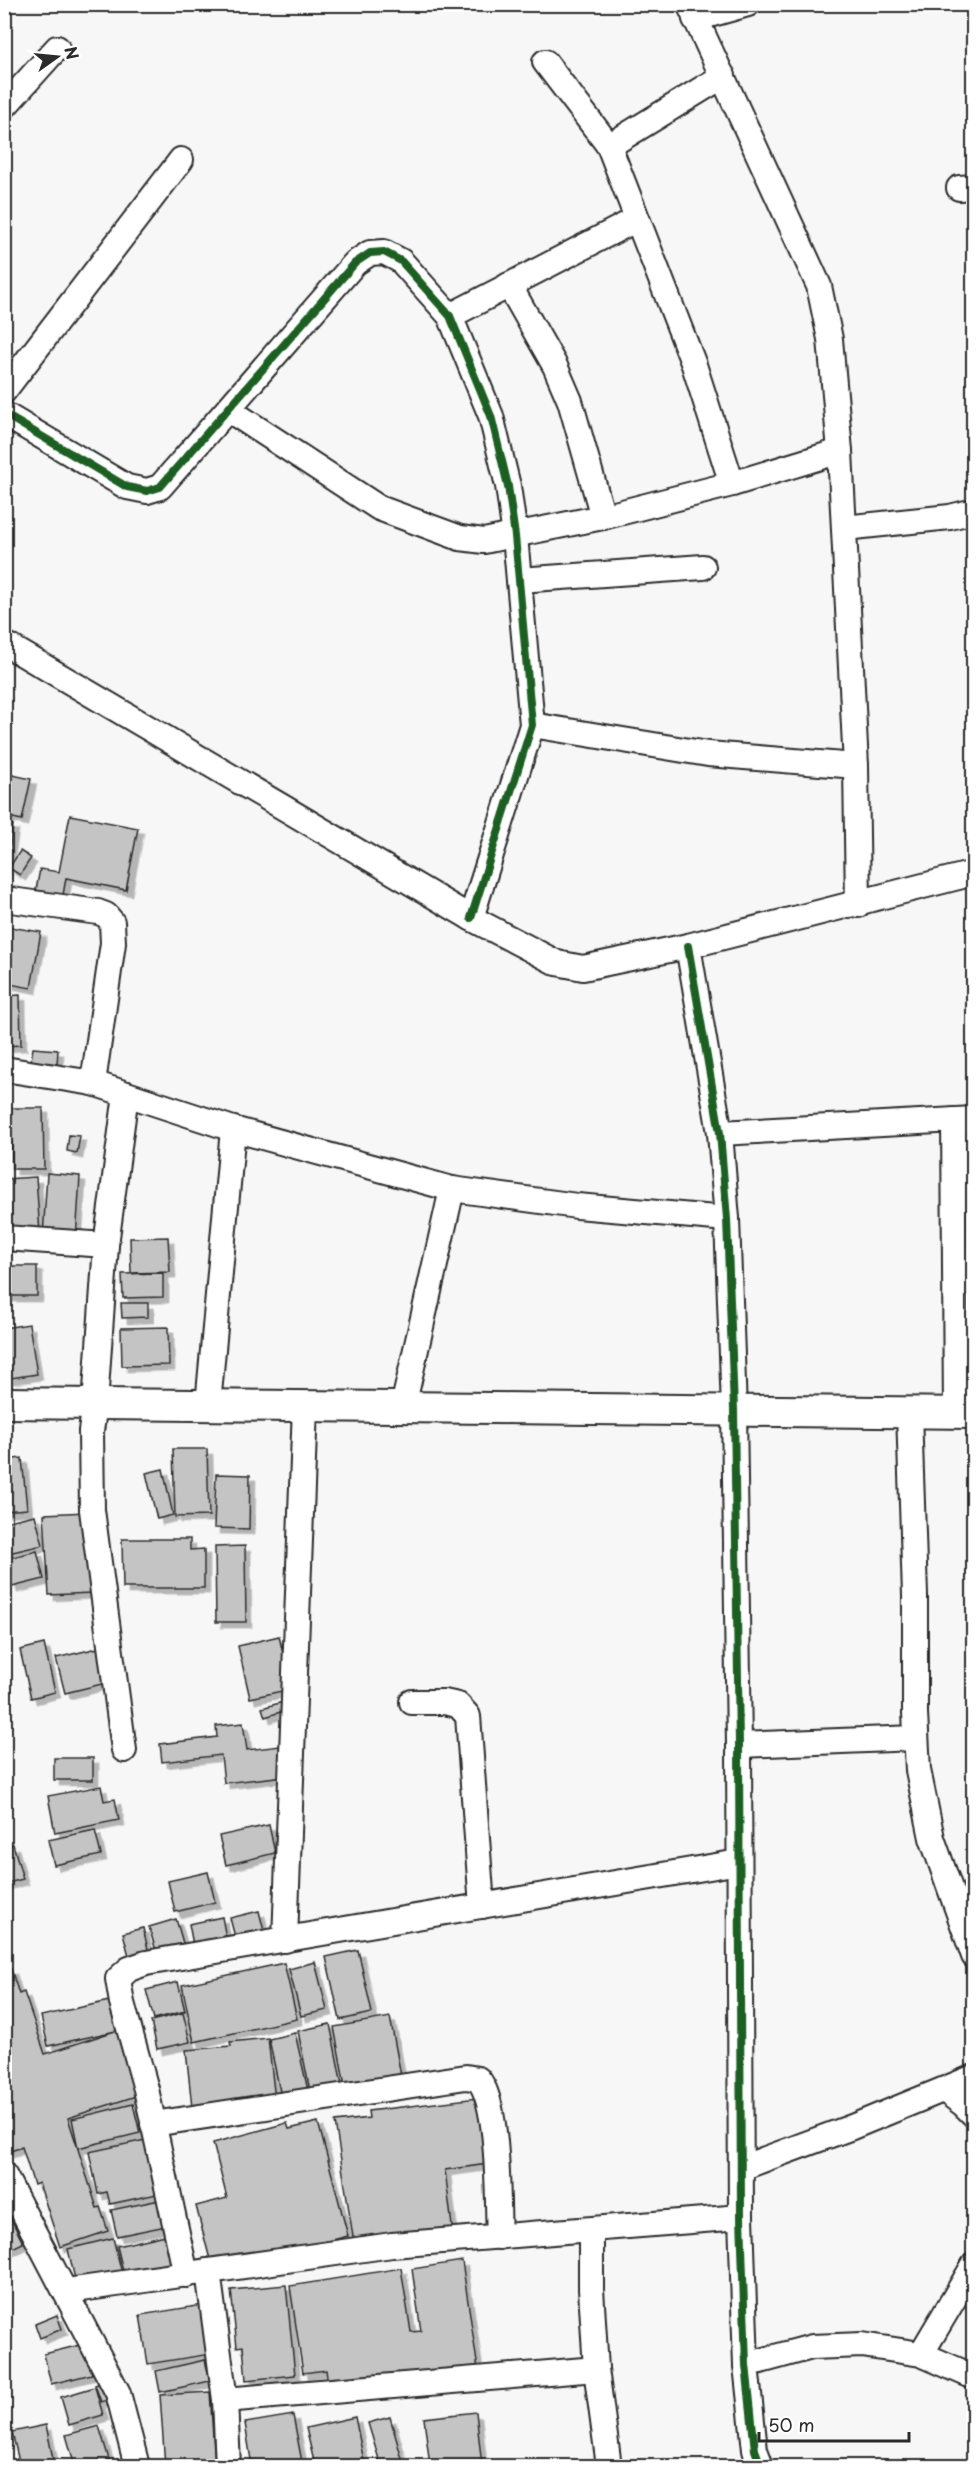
<svg xmlns="http://www.w3.org/2000/svg" width="978" height="2471" font-family="'Playpen Sans',sans-serif">
<style>
.building{fill:#c4c4c4;stroke:#2b2b2b;stroke-width:1.5;filter:url(#shadow)}
.lines{fill:none;stroke-linecap:round;stroke-linejoin:round}
.minor-casing{stroke:#2b2b2b;stroke-width:28}
.major-casing{stroke:#2b2b2b;stroke-width:34}
.minor{stroke:#fff;stroke-width:24}
.major{stroke:#fff;stroke-width:30}
.cycleway-casing{stroke:#fff;stroke-width:11}
.cycleway{stroke:#1b5e20;stroke-width:8}
</style>
<defs>
<filter id="shadow"><feDropShadow dx="5.5" dy="5.5" stdDeviation="0" flood-color="#0004"/></filter>
</defs>
<rect width="100%" height="100%" fill="#f7f7f7"/>
<filter id="ink" filterUnits="userSpaceOnUse"><feTurbulence type="fractalNoise" baseFrequency=".0167" numOctaves="2"/><feDisplacementMap in="SourceGraphic" scale="12" xChannelSelector="R" yChannelSelector="G"/><feConvolveMatrix kernelMatrix="1 2 1 2 8 2 1 2 1" color-interpolation-filters="sRGB"/></filter>
<g filter="url(#ink)">
<g class="building">
<polygon points="8,774 31,779 22,820 4,816 4,788"/>
<polygon points="70,815 138,828 126,890 66,878 63,895 36,890 40,869 59,872"/>
<polygon points="4,824 13,825 6,872 4,872"/>
<polygon points="20,851 31,858 20,875 9,868"/>
<polygon points="10,927 41,932 31,988 4,983 4,956"/>
<polygon points="20,995 21,1045 4,1046 4,996"/>
<polygon points="33,1048 58,1050 57,1064 31,1061"/>
<polygon points="11,1108 43,1108 44,1169 12,1169"/>
<polygon points="69,1135 80,1136 77,1153 67,1151"/>
<polygon points="47,1173 80,1176 76,1240 43,1237"/>
<polygon points="36,1177 40,1233 8,1235 4,1179"/>
<polygon points="168,1237 170,1272 131,1273 130,1238"/>
<rect x="4" y="1266" width="33" height="30"/>
<polygon points="163,1273 163,1297 123,1298 122,1274"/>
<polygon points="121,1303 148,1303 148,1317 122,1318"/>
<polygon points="29,1324 37,1374 4,1379 4,1328"/>
<polygon points="168,1327 169,1365 122,1366 121,1328"/>
<polygon points="173,1449 207,1449 209,1516 175,1517"/>
<polygon points="22,1458 27,1509 4,1511 4,1460"/>
<polygon points="163,1469 173,1515 157,1519 146,1473"/>
<polygon points="216,1474 250,1475 249,1529 214,1528"/>
<polygon points="88,1512 92,1593 49,1595 44,1514"/>
<polygon points="35,1515 43,1545 4,1554 4,1522"/>
<polygon points="122,1539 190,1539 190,1550 204,1549 204,1588 123,1588"/>
<polygon points="245,1546 246,1622 216,1622 215,1547"/>
<polygon points="37,1551 44,1579 12,1587 5,1559"/>
<polygon points="279,1636 291,1689 250,1698 238,1646"/>
<polygon points="44,1644 55,1692 31,1698 20,1650"/>
<polygon points="98,1648 106,1683 65,1693 56,1658"/>
<polygon points="290,1700 293,1708 265,1717 262,1708"/>
<polygon points="243,1723 247,1750 289,1745 293,1775 224,1783 221,1755 162,1762 160,1744 217,1737 216,1726"/>
<rect x="54" y="1758" width="39" height="22"/>
<polygon points="101,1786 104,1801 115,1799 119,1820 55,1833 48,1796"/>
<polygon points="269,1825 275,1853 226,1865 219,1836"/>
<polygon points="95,1830 101,1855 54,1865 48,1840"/>
<polygon points="13,1844 23,1879 4,1884 4,1847"/>
<polygon points="208,1872 215,1902 175,1912 168,1881"/>
<polygon points="259,1911 265,1935 236,1941 230,1918"/>
<polygon points="222,1917 227,1943 194,1950 189,1924"/>
<polygon points="176,1919 186,1953 159,1961 149,1927"/>
<polygon points="143,1928 152,1966 133,1971 123,1933"/>
<polygon points="358,1950 372,2013 340,2020 326,1957"/>
<polygon points="315,1962 327,2010 301,2016 289,1969"/>
<polygon points="284,1963 297,2019 194,2042 182,1985"/>
<polygon points="11,1969 19,1994 24,1992 45,2054 118,2030 139,2095 68,2118 97,2208 100,2207 108,2231 60,2247 39,2183 34,2185 22,2147 8,2152 4,2142 4,2009 10,2008 4,1992 4,1971"/>
<polygon points="178,1982 185,2011 154,2019 146,1990"/>
<polygon points="114,2000 120,2030 48,2046 41,2016"/>
<polygon points="183,2013 190,2042 157,2049 151,2021"/>
<polygon points="390,2017 402,2081 346,2091 334,2027"/>
<polygon points="330,2024 343,2090 311,2096 298,2031"/>
<polygon points="295,2033 309,2095 282,2101 269,2039"/>
<polygon points="268,2038 275,2100 193,2117 186,2050 231,2046 230,2042"/>
<polygon points="486,2097 495,2163 445,2170 453,2234 354,2243 335,2122 369,2118 368,2111"/>
<polygon points="133,2104 140,2133 78,2148 72,2119"/>
<polygon points="318,2122 348,2236 213,2271 196,2206 227,2198 213,2143 287,2123 289,2129"/>
<polygon points="150,2139 162,2193 110,2204 107,2192 98,2194 89,2152"/>
<polygon points="160,2200 166,2226 117,2236 111,2210"/>
<polygon points="4,2205 23,2243 4,2252"/>
<polygon points="170,2234 180,2275 127,2287 117,2246"/>
<polygon points="113,2238 125,2285 79,2296 68,2249"/>
<polygon points="462,2261 479,2376 330,2398 326,2370 303,2373 290,2286 401,2268 411,2332 421,2331 412,2269"/>
<polygon points="286,2285 295,2375 246,2380 243,2346 237,2347 231,2290"/>
<polygon points="203,2305 211,2354 148,2364 140,2315"/>
<polygon points="57,2315 62,2329 40,2338 35,2324"/>
<polygon points="84,2344 92,2374 51,2384 44,2354"/>
<polygon points="205,2360 210,2381 160,2392 156,2371"/>
<polygon points="104,2382 110,2399 101,2402 95,2385"/>
<polygon points="95,2387 103,2415 69,2425 61,2397"/>
<polygon points="210,2392 215,2466 165,2466 160,2395"/>
<polygon points="476,2412 482,2466 430,2466 424,2418"/>
<polygon points="293,2415 302,2462 276,2466 252,2466 245,2423"/>
<polygon points="355,2417 365,2466 315,2466 306,2428"/>
<polygon points="390,2417 404,2466 381,2466 368,2423"/>
<polygon points="46,2425 53,2459 20,2466 12,2432"/>
<polygon points="99,2426 111,2466 75,2466 66,2435"/>
</g>
<g class="lines">
<g class="minor-casing">
<g id="minor">
<polyline points="689,4 819,286 830,339 840,451 856,766 858,905"/>
<polyline points="695,19 748,4"/>
<polyline points="545,62 609,146 694,365 732,484"/>
<polyline points="4,107 57,48"/>
<polyline points="609,146 723,76"/>
<polyline points="959,188 974,187"/>
<polyline points="509,285 555,366 570,401 603,517"/>
<polyline points="450,316 637,219"/>
<polyline points="4,391 181,160"/>
<polyline points="229,410 379,508 460,538 484,541 603,517 732,484 840,451"/>
<polyline points="4,414 127,487 147,491 160,487 355,263 370,253 384,252 401,261 450,316 491,416 508,486 515,536 532,725 471,918"/>
<polyline points="844,528 950,517 974,511"/>
<polyline points="519,580 703,567"/>
<polyline points="4,643 471,918 557,963 583,968 688,946 974,873"/>
<polyline points="532,725 708,754 856,766"/>
<polyline points="4,899 98,912 106,915 112,922 113,943 93,1083"/>
<polyline points="688,946 720,1133 727,1219 734,1410 739,1745 741,2217 746,2365 755,2450 761,2466"/>
<polyline points="4,1069 93,1083 233,1129 452,1189 577,1206 727,1219"/>
<polyline points="954,1120 956,1413"/>
<polyline points="720,1133 974,1119"/>
<polyline points="4,1238 106,1245"/>
<polyline points="208,1405 233,1129"/>
<polyline points="403,1407 452,1189"/>
<polyline points="909,1412 915,1595 915,1713 918,1770 932,1838 974,1956"/>
<polyline points="412,1702 444,1702 458,1705 468,1716 482,1906"/>
<polyline points="739,1745 916,1738"/>
<polyline points="124,1750 92,1510 91,1431 95,1404 106,1245 126,1094"/>
<polyline points="285,1940 305,1406"/>
<polyline points="944,2090 963,2104 974,2115"/>
<path d="M 153,2124 L 466,2077 L 478,2079 C 500,2104 497,2201 499,2237"/>
<polyline points="741,2168 852,2127 974,2077"/>
<polyline points="4,2175 118,2393 137,2466"/>
<polyline points="591,2230 591,2289 596,2369 609,2466"/>
<polyline points="208,2271 225,2400 228,2466"/>
<polyline points="186,2275 146,2089 122,2003 118,1979 129,1969 146,1963 739,1862"/>
<polyline points="67,2291 392,2245 741,2217"/>
<polyline points="921,2354 974,2265"/>
<polyline points="746,2365 812,2347 862,2345 921,2354 974,2377"/>
<polyline points="225,2400 596,2369"/>
</g>
</g>
<g class="major-casing">
<polyline id="major" points="4,1403 974,1413"/>
</g>
<use href="#minor" class="minor"/>
<use href="#major" class="major"/>
<g class="cycleway-casing">
<g id="cycleway">
<polyline points="4,414 127,487 147,491 160,487 355,263 370,253 384,252 401,261 450,316 491,416 508,486 515,536 532,725 471,918"/>
<polyline points="688,946 720,1133 727,1219 734,1410 739,1745 741,2217 746,2365 755,2450 761,2466"/>
</g>
</g>
<use href="#cycleway" class="cycleway"/>
</g>
</g>
<rect width="978" height="2471" fill="none" stroke="#fff" stroke-width="24"/>
<rect x="12" y="12" width="954" height="2447" fill="none" stroke="#2b2b2b" stroke-width="2" filter="url(#ink)"/>
<g transform="translate(57 57) rotate(75)" stroke="#ffffff" stroke-width="4.5" paint-order="stroke">
<path d="M0-4.5L10 22L0 15L-10 22Z" fill="#2b2b2b"/>
<text y="-9" font-size="16" font-weight="bold" text-anchor="middle" fill="#2b2b2b">N</text>
</g>
<path d="M759 2432v9h150v-9" fill="none" stroke="#2b2b2b" stroke-width="3"/>
<text x="768" y="2432" font-size="18" fill="#2b2b2b" stroke="#ffffff" stroke-width="4.5" paint-order="stroke">50 m</text>
</svg>
